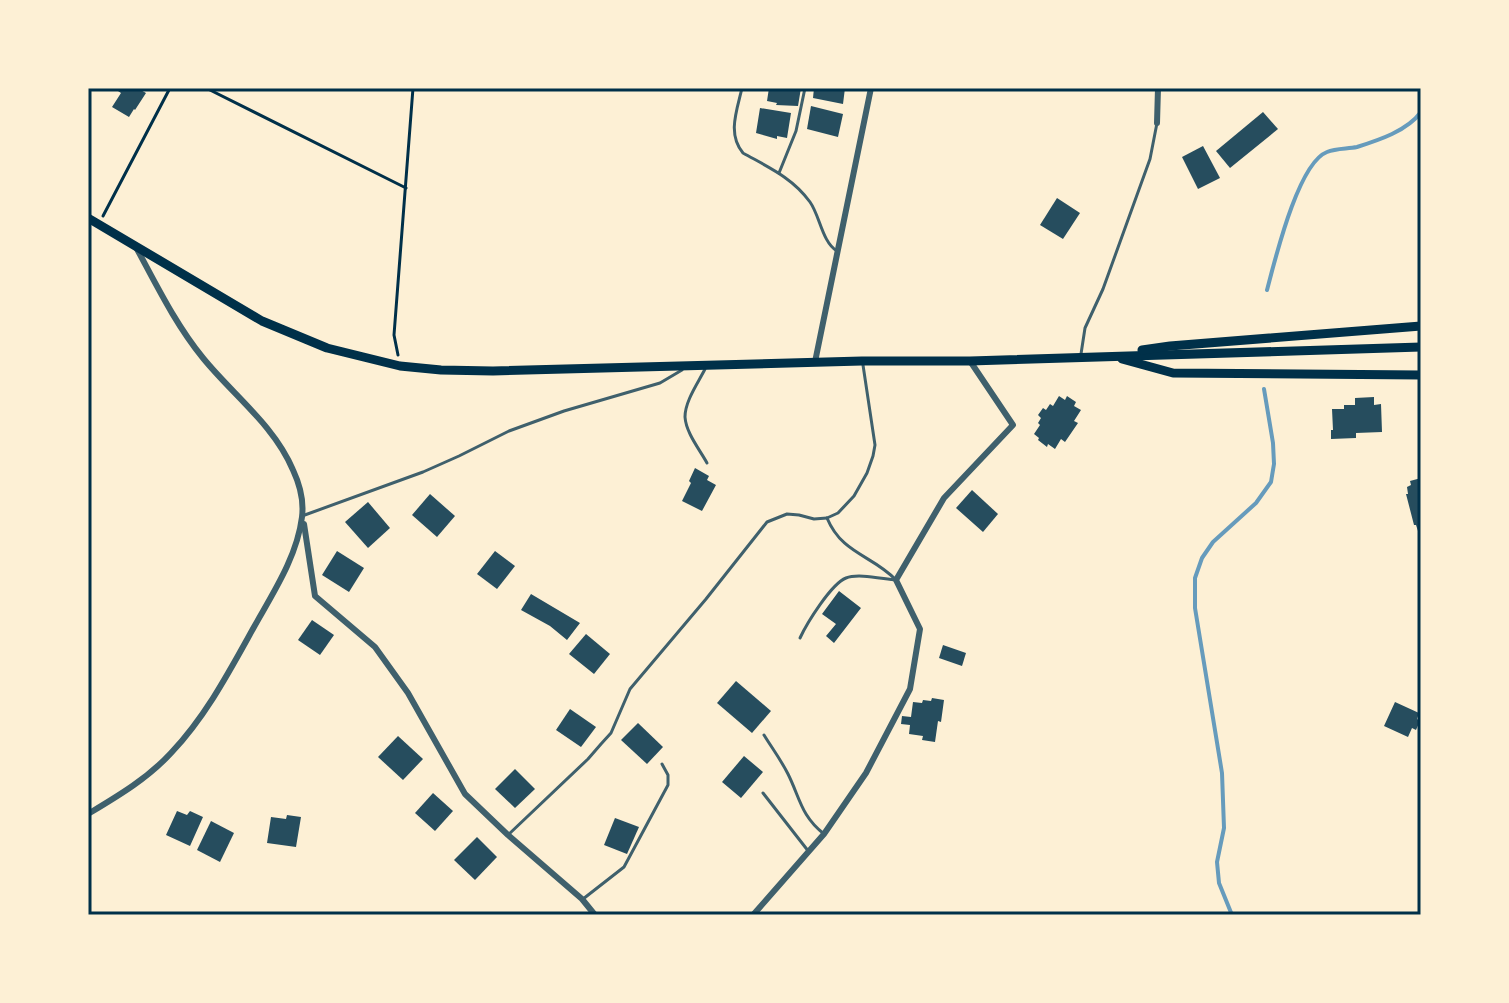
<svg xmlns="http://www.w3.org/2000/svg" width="1509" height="1003" font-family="Ubuntu,sans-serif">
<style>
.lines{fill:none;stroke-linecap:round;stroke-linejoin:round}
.stream{stroke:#669bbc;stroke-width:4}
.building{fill:#264d5e}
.path{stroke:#003049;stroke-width:3}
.service{stroke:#3f606c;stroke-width:3}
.minor{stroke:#3f606c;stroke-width:6}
.secondary{stroke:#003049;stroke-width:9}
.neatline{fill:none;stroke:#003049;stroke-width:3}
</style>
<rect width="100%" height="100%" fill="#fdf0d5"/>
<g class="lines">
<g class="stream">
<path d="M 1267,290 C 1275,260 1298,163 1327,152 C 1336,148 1347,149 1357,147 C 1379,140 1407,131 1421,112"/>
<polyline points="1232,915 1219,883 1217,862 1224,828 1222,773 1195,608 1195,578 1202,558 1213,542 1256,503 1271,482 1274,464 1273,443 1264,389"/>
</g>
</g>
<g class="building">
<polygon points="120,88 137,88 146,93 135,110 134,109 129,117 112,107 121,93 118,91"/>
<polygon points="769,88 801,88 798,106 776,105 777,103 767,101"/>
<polygon points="814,88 845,88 843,104 813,98"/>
<polygon points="811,106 843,114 838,137 807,129"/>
<polygon points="760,108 791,113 787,138 777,136 777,139 756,133"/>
<polygon points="1263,112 1278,129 1230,168 1216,151"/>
<polygon points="1203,146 1220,178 1198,189 1182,157"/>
<polygon points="1057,198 1080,213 1063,239 1040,225"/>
<polygon points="1059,396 1065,400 1067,396 1076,402 1074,406 1081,410 1074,421 1078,423 1065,442 1061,439 1055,449 1048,444 1047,447 1038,440 1039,438 1034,434 1040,425 1038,423 1041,418 1038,415 1043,408 1046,410 1050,404 1053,406"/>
<polygon points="1374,397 1374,405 1381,404 1382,432 1356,433 1356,438 1331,439 1331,430 1333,430 1332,409 1344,409 1344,405 1355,405 1355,398"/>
<polygon points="695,468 709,476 707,480 716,485 702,511 682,501 691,483 689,481"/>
<polygon points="1421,478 1421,530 1418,531 1416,525 1414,525 1406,494 1408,494 1407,487 1411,485 1410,481"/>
<polygon points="972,490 998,514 983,532 956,508"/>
<polygon points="430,494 455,516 437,537 412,515"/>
<polygon points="368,502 390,528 368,548 345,522"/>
<polygon points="337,551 364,568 349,592 322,575"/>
<polygon points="495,551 515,566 497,589 477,574"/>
<polygon points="839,591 861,608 834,643 826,636 836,624 822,614"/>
<polygon points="531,594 580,623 567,640 550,626 521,610"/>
<polygon points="312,620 334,635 320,655 298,640"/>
<polygon points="586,634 610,654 594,674 569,654"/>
<polygon points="943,645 966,653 962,666 939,658"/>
<polygon points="736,681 771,711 752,733 717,703"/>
<polygon points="932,698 944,700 941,722 938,721 935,742 922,740 923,736 909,734 910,725 901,724 902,716 911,717 913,702 922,703 923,700 931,701"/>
<polygon points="1395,702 1419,713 1417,719 1420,721 1416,730 1412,728 1408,737 1384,726"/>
<polygon points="570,709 596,727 581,747 556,730"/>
<polygon points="638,723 663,747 647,764 621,740"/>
<polygon points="398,736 423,759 403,780 378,757"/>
<polygon points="744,756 763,772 741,798 722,782"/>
<polygon points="515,769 535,789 515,808 495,789"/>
<polygon points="433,793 453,811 435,831 415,813"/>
<polygon points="177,811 187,815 190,811 203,817 190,846 166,835"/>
<polygon points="287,815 301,817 296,847 267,843 271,817 286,819"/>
<polygon points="615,818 639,827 627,854 604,845"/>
<polygon points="211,821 234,833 220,862 197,850"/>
<polygon points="477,837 497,857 475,880 454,860"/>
</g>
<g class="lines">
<g class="path">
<polyline points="206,88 406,188"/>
<polyline points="103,216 170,88"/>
<polyline points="398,355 394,335 413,88"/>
</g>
<g class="service">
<path d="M 742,88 C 737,110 727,134 743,153 C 768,167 793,178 810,202 C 820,216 822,242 837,251"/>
<polyline points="779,173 796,131 805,88"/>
<polyline points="1081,354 1085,328 1103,289 1150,159 1157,123"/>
<path d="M 705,369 C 698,383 685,401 685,417 C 686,433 700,450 707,463"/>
<polyline points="302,516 423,472 459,456 509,431 564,411 660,383 682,370"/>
<path d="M 827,518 C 842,554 872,555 896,580"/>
<path d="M 800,638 C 807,623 831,584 846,578 C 858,573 883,579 896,580"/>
<path d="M 764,735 C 772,748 781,760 788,774 C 800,798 801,816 824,834"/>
<polyline points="763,793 809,852"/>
<polyline points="508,835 588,759 601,744 611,733 630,689 706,599 767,522 787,514 799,515 814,519 827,518 838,513 854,496 867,473 873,456 875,445 863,365"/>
<polyline points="583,899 624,867 668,785 668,775 662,764"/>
</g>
<g class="minor">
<polyline points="1157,123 1158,88"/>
<polyline points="815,362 871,88"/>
<polyline points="304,524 315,596 375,647 408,693 465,794 508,835 582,899 595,915"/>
<path d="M 88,814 C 118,796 147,779 171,753 C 206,716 229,672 254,627 C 273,593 297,557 302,517 C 304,501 300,485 293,470 C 274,425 233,395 203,358 C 176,325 157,286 137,249"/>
<polyline points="753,915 824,834 866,773 910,689 920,629 896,580 944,498 1013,425 970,361"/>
</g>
<g class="secondary">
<polyline points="88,218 262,321 327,348 400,366 441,370 493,371 862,361 970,361 1421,347"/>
<polyline points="1142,350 1170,346 1421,326"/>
<polyline points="1122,359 1173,373 1421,375"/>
</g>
</g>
<rect width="1509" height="1003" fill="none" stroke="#fdf0d5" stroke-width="180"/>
<rect x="90" y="90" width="1329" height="823" class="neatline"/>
</svg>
